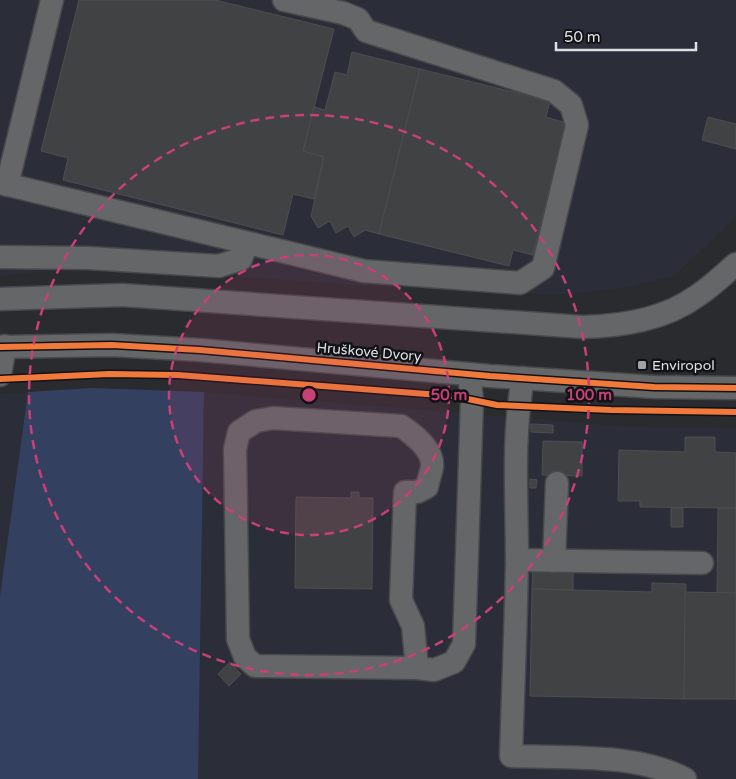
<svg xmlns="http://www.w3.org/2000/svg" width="736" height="779" font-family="'Varela Round',sans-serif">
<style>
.built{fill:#2b2e38}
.green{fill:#34405f}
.building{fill:#414244;stroke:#4d4e50}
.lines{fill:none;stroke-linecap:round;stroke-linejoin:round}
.minor-casing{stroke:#48494b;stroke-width:25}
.minor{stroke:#646668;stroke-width:22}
.cycleway-casing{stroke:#111215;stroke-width:9}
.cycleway{stroke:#f17a3a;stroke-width:6}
.ring{fill:none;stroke:#c84076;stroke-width:2.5;stroke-dasharray:9 6}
.poi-dot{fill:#9fa1a4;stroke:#111215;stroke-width:2}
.labels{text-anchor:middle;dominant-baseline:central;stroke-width:5;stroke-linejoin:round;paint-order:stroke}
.street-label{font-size:14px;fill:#dfe0e4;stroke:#111215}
.poi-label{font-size:14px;fill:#dfe0e4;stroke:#111215;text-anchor:start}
.centre{fill:#c84076;stroke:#111215;stroke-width:2.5}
.ring-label{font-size:15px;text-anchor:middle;font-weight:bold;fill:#c84076;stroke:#111215;stroke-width:5;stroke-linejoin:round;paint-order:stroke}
</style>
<rect width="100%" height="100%" fill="#292b2e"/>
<g class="built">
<polygon points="0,0 736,0 736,213 733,220 674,276 625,288 557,295 362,286 208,274 64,270 0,276"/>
<polygon points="28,392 0,596 0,394"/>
<polygon points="204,392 634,427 736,428 736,779 198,779"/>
</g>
<polygon class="green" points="92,388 204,392 198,779 0,779 0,596 28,392"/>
<g class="building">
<polygon points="79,0 215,0 334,29 303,151 324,157 314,199 293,194 283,235 63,180 68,158 41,151"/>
<polygon points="352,52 420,69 379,234 365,230 354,237 348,226 336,233 330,221 318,228 311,216 324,157 303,151 314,107 325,110 335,72 347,75"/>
<polygon points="420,69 550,101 546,117 566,123 533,255 513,250 509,266 379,234"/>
<polygon points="708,117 736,124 736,149 702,140"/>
<polygon points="531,424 553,425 553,433 531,432"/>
<polygon points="685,437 715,437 715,452 736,453 736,508 640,507 640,501 618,501 619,450 685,452"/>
<polygon points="543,441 582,442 582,476 542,475"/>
<polygon points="530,479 537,480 536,488 530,488"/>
<polygon points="351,492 359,492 359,498 373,498 372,589 295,588 296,497 351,498"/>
<rect x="671" y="508" width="12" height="19"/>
<polygon points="718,508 736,508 736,593 717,593"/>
<polygon points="533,565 573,565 573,590 532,589"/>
<polygon points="652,583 686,584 684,699 530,696 532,589 652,592"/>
<polygon points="685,592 736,593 736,699 684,699"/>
<polygon points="230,662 241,674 229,686 218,674"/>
</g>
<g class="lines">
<g class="minor-casing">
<g id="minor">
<polyline points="0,183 364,271 520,283 543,268 577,125 571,105 554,91 366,31 358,19 343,13 284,0"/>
<polyline points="7,185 52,0"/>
<polyline points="0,257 88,258 219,266 241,259 247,243"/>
<path d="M 0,299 L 122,295 L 583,327 C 622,326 664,320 697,296 C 711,287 723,275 736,264"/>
<polyline points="0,347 112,345 200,350 490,376 654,387 736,388"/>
<polyline points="0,375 5,346"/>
<path d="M 523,378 C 512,438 517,499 517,559 C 516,625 513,691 511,756 C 564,758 638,753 685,779"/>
<polyline points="517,560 702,563"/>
<polyline points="554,561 557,483"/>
<path d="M 417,668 L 413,626 L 401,600 L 405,492 L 417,492 L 427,487 C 428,480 431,473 432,467 C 434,450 413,434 401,426 L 273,418 L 256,421 L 239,432 L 235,449 L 238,639 L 245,657 L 255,666 L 417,668 L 434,670 L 454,662 L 464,644 L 472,400 L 469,374"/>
</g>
</g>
<use href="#minor" class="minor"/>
<g class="cycleway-casing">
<g id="cycleway">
<polyline points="0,347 112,345 200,350 490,376 654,387 736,388"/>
<polyline points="0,379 109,374 178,375 453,396 497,405 611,410 736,412"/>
</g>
</g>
<use href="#cycleway" class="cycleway"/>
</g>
<circle cx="309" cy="395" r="140" fill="#c84076" fill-opacity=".12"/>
<g class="ring">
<circle cx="309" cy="395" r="140"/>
<circle cx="309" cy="395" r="280"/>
</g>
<rect class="poi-dot" x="637" y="360" width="10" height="10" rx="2.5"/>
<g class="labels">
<g class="street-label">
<text transform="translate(369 352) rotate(5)">Hruškové Dvory</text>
</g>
<g class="poi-label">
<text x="652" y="365">Enviropol</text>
</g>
</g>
<circle cx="309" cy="395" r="8" class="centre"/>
<g class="ring-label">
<text x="449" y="400">50 m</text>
<text x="589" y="400">100 m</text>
</g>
<path d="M556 42v8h140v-8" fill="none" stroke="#dfe0e4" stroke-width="2.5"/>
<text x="564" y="42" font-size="15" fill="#dfe0e4" stroke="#111215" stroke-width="4" paint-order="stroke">50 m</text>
</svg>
